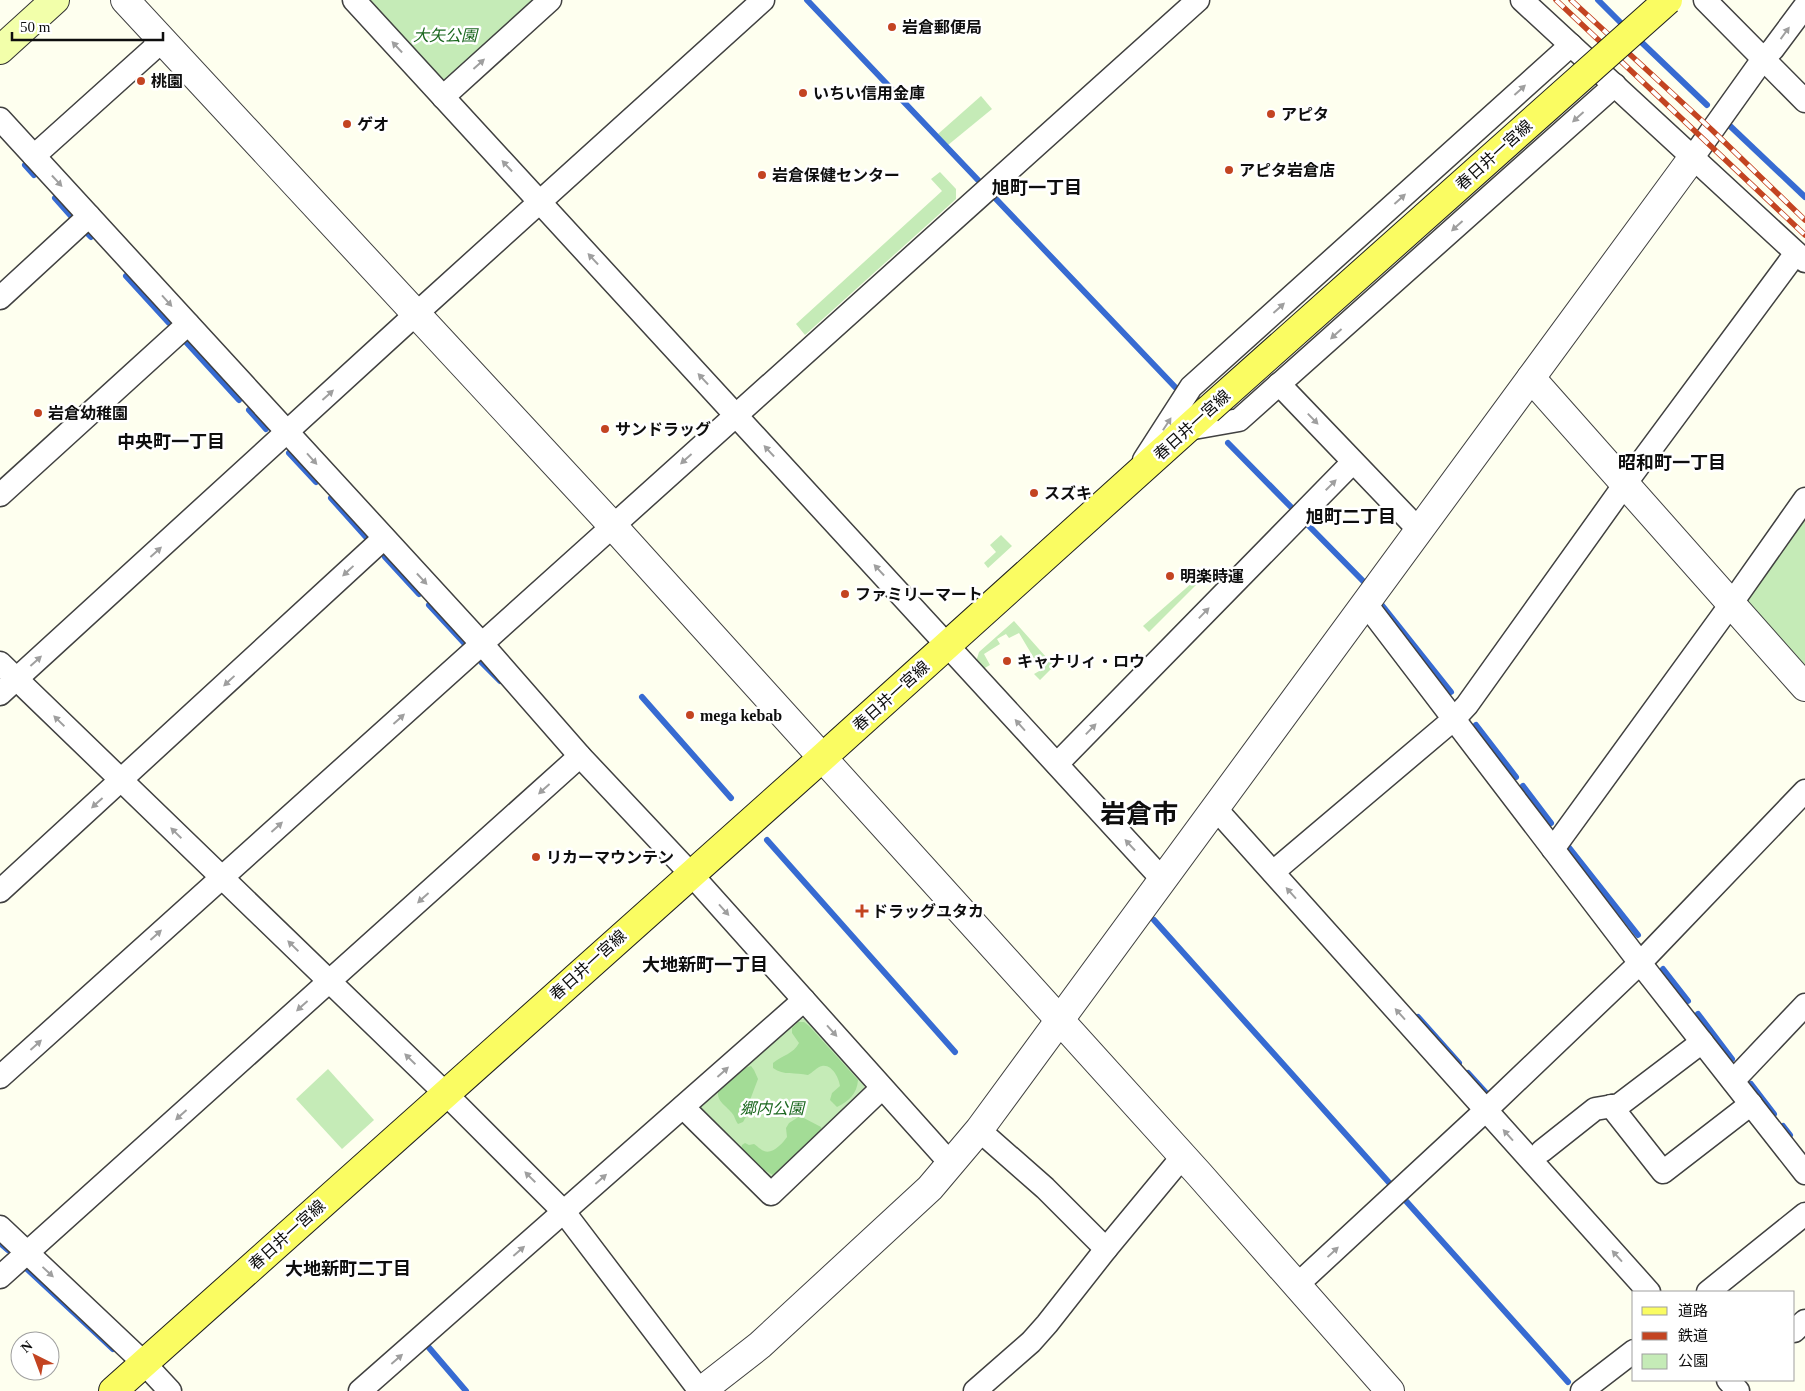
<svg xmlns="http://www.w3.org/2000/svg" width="1805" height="1391" font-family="'Times New Roman','Noto Sans JP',serif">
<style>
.green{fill:#c5ebb7}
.forest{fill:#a3dc96}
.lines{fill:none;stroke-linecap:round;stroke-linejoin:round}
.stream{stroke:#376bd2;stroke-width:6}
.minor-casing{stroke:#414141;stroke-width:25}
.tertiary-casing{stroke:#414141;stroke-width:30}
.secondary-casing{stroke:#303030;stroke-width:30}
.primary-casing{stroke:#1f1f1f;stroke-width:30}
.minor{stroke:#fff;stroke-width:22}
.tertiary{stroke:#fff;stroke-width:28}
.secondary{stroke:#f2ffaa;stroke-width:28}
.primary{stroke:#fafc62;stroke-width:28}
.rail-casing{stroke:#c34421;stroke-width:5.5}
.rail{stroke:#fff;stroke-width:4;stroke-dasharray:11;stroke-linecap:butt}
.primary-bridge-casing{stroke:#1f1f1f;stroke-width:30;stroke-linecap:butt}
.primary-bridge{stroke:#fafc62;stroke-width:28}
.oneway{fill:#9f9f9f}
.poi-dot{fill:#c34421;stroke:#fff;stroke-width:2}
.labels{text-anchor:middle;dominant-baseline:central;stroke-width:5;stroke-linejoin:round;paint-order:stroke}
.poi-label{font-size:16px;font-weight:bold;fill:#0e0e0e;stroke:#fff;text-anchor:start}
.park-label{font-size:16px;font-style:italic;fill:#1c6820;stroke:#fff}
.street-label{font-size:16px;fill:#0e0e0e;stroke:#fff}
.neighbourhood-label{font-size:18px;font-weight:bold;fill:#0e0e0e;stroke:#fff}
.town-label{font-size:26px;font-weight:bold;fill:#0e0e0e;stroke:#fff}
</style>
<rect width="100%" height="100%" fill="#feffef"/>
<g class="green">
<polygon points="363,0 536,0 450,79 437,79"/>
<polygon points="981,96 992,109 948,145 938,134"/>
<polygon points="940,172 956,189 956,199 805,335 796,324 942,191 931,179"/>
<polygon points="1805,517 1805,671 1747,604 1747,591"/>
<polygon points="1001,535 1012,546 988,568 984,563 996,552 990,545"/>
<polygon points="1193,582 1196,585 1149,632 1143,626"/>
<polygon points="1014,621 1054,666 1040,680 1034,674 1041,670 1019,633 1009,638 1006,634 997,639 1000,644 984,654 990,665 983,669 976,662 979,652"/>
<polygon points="808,1018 864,1081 865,1091 777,1179 766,1179 698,1110 697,1103 796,1019"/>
<polygon points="328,1069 374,1120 342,1149 296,1099"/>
</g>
<g class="forest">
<path d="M 798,1022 L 804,1022 L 809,1026 L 858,1080 C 857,1094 849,1101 837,1107 L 830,1100 L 832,1093 L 840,1086 C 839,1078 832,1064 822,1066 C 817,1067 812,1073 808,1075 C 795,1072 784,1076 773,1068 L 773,1063 C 783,1055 793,1054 799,1043 L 792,1033 L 792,1028 Z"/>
<path d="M 751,1066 L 754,1070 L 758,1079 L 750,1100 L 747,1115 L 743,1122 L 738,1124 C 736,1121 735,1119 734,1116 C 729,1107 717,1103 718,1092 L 745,1068 Z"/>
<path d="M 800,1116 L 821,1127 L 822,1130 L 781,1171 L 773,1175 L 756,1165 L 741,1149 L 742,1145 L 745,1143 L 749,1145 L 754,1144 C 757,1146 761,1150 764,1151 C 772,1155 783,1143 787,1137 L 786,1128 L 789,1123 Z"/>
</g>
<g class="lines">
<g class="stream">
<polyline points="807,0 978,180"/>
<polyline points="1598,0 1627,29"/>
<polyline points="1636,37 1707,105"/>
<polyline points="1729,125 1805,197"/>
<polyline points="25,165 34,175"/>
<polyline points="55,198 71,216"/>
<polyline points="996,199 1176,388"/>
<polyline points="89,235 91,237"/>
<polyline points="126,276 169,323"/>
<polyline points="186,342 239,400"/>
<polyline points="249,410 266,429"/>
<polyline points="1228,443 1294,510"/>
<polyline points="289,453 316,482"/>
<polyline points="331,498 366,537"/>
<polyline points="1306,523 1365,583"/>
<polyline points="385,557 419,594"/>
<polyline points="1381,604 1451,692"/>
<polyline points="429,605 465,644"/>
<polyline points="482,663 500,681"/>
<polyline points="642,697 731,798"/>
<polyline points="1476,725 1516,777"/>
<polyline points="1523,786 1551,823"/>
<polyline points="767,840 955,1052"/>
<polyline points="1567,845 1638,935"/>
<polyline points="1154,920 1393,1187"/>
<polyline points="1663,969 1688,1001"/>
<polyline points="1698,1014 1732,1059"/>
<polyline points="1418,1017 1459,1063"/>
<polyline points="1468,1073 1488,1095"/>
<polyline points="1751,1084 1774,1114"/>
<polyline points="1783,1126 1790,1135"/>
<polyline points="1406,1201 1568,1382"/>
<polyline points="0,1243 8,1250"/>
<polyline points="26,1268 113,1349"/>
<polyline points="425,1343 466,1391"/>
</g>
<g class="minor-casing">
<g id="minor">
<polyline points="354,0 1163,880"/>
<polyline points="1522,0 1805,261"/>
<polyline points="1705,0 1805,101"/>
<polyline points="443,97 550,0"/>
<polyline points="0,119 482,644 580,756 691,874 951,1164"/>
<polyline points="34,156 162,41"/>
<polyline points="1693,157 1763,59 1773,49 1805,6"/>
<polyline points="0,298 89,216"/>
<polyline points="1279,384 1419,530"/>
<polyline points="1188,429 1239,420 1615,85"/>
<polyline points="1144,460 1191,387 1571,45"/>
<polyline points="0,495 188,324"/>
<polyline points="1366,604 1640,963 1805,1173"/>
<polyline points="0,663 445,1093 564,1212 700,1391"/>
<polyline points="0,694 417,313 763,0"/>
<polyline points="1057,764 1353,462"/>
<polyline points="1216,809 1649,1292"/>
<polyline points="1553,849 1731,604 1805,499"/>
<polyline points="1273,872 1454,719 1467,705 1625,484 1796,253"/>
<polyline points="0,891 384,538"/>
<path d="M 0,1077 C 398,716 800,361 1198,0"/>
<polyline points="1733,1081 1805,1005"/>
<polyline points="1611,1106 1663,1172 1751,1104"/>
<polyline points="683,1107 771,1194 882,1088"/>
<polyline points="979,1130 1045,1188 1106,1249"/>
<polyline points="1542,1151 1595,1109 1619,1105 1702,1042"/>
<polyline points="0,1227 144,1363 170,1391"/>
<polyline points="0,1277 580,756"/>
<polyline points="1297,1285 1486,1110 1640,963 1805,791"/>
<polyline points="1708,1292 1805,1214"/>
<polyline points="1794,1331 1805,1321"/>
<polyline points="1728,1380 1738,1391"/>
<polyline points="360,1391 804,1000"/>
<polyline points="975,1391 1031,1342 1047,1324 1106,1249 1183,1156"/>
<polyline points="1582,1391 1634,1351"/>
</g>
</g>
<g class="tertiary-casing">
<g id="tertiary">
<polyline points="125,0 612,525 1199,1174 1390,1391"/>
<polyline points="1531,378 1805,687"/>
<polyline points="701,1391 760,1345 930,1188 979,1130 1693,157"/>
</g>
</g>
<g class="secondary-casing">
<polyline id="secondary" points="0,50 55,0"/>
</g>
<g class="primary-casing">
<polyline id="primary" points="113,1391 822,758 1208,410"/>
</g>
<use href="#minor" class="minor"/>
<use href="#tertiary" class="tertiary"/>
<use href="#secondary" class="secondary"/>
<use href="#primary" class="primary"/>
<g class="rail-casing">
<g id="rail">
<polyline points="1556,0 1805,235"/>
<polyline points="1571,0 1712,130 1805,220"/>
</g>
</g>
<use href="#rail" class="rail"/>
<g class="primary-bridge-casing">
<polyline id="primary-bridge" points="1208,410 1668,0"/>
</g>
<use href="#primary-bridge" class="primary-bridge"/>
</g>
<defs><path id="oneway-solid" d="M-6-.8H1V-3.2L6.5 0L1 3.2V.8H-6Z" transform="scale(1.25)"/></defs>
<g class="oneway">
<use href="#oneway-solid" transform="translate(1785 33) rotate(-54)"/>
<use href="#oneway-solid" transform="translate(397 47) rotate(-133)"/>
<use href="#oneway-solid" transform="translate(479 64) rotate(-42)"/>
<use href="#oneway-solid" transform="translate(1520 90) rotate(-42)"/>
<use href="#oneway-solid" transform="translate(1578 117) rotate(138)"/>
<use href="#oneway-solid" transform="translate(507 166) rotate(-133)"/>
<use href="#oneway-solid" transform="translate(57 181) rotate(47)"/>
<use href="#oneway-solid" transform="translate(1400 199) rotate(-42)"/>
<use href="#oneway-solid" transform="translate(1457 226) rotate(138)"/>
<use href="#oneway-solid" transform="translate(593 259) rotate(-133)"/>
<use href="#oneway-solid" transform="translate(167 301) rotate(48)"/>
<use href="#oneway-solid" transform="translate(1279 308) rotate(-42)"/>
<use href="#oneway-solid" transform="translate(1336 334) rotate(138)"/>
<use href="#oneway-solid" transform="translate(703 379) rotate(-133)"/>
<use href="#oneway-solid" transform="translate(328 395) rotate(-42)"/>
<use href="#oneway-solid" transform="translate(1313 419) rotate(46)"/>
<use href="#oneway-solid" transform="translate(1167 424) rotate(-57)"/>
<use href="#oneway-solid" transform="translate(769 451) rotate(-133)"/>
<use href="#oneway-solid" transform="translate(312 459) rotate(48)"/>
<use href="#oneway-solid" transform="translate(686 459) rotate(138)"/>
<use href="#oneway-solid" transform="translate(1331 485) rotate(-45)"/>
<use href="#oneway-solid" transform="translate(156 552) rotate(-42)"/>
<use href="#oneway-solid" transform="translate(879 570) rotate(-133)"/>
<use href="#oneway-solid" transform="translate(348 571) rotate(137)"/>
<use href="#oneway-solid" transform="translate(422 579) rotate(47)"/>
<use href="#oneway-solid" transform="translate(1204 613) rotate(-46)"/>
<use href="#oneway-solid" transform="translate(36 661) rotate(-42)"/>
<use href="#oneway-solid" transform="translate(229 681) rotate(137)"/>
<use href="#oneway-solid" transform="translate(399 719) rotate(-42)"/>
<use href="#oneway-solid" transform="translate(59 721) rotate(-136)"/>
<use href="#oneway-solid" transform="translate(1020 725) rotate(-132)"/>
<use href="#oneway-solid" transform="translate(1091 729) rotate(-46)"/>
<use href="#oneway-solid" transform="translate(544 789) rotate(138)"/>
<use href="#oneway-solid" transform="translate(97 803) rotate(138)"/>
<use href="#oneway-solid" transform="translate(277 827) rotate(-42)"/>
<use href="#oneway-solid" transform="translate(176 833) rotate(-136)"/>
<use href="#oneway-solid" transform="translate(1130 845) rotate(-133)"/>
<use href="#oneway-solid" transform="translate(1291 893) rotate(-132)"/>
<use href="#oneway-solid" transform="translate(423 898) rotate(138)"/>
<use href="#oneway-solid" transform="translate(724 910) rotate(48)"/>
<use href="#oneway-solid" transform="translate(156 935) rotate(-42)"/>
<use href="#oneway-solid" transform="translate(293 946) rotate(-136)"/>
<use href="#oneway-solid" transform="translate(302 1006) rotate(138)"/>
<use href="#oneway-solid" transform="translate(1400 1014) rotate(-132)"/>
<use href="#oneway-solid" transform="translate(832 1031) rotate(48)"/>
<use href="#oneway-solid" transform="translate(36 1045) rotate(-42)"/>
<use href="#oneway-solid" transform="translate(410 1059) rotate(-136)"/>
<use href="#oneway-solid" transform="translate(723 1072) rotate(-42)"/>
<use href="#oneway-solid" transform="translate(181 1115) rotate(138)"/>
<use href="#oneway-solid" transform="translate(1508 1135) rotate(-132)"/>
<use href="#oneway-solid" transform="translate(530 1177) rotate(-135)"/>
<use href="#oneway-solid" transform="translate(601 1179) rotate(-41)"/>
<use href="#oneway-solid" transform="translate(519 1251) rotate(-41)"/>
<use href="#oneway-solid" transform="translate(1333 1252) rotate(-43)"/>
<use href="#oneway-solid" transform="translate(1617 1256) rotate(-132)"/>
<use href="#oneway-solid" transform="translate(48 1272) rotate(43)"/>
<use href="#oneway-solid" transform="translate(397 1359) rotate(-41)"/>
</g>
<g class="poi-dot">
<circle cx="892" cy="27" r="5"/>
<circle cx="141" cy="81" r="5"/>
<circle cx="803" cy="93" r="5"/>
<circle cx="1271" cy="114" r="5"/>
<circle cx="347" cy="124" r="5"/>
<circle cx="1229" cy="170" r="5"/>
<circle cx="762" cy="175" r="5"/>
<circle cx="38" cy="413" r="5"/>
<circle cx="605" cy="429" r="5"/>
<circle cx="1034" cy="493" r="5"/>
<circle cx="1170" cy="576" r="5"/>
<circle cx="845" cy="594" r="5"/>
<circle cx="1007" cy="661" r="5"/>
<circle cx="690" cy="715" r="5"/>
<circle cx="536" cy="857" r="5"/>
<path d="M859.5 903.5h5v5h5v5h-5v5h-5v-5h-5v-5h5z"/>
</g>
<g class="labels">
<g class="poi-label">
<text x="902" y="27">岩倉郵便局</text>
<text x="151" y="81">桃園</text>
<text x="813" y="93">いちい信用金庫</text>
<text x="1281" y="114">アピタ</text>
<text x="357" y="124">ゲオ</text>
<text x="1239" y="170">アピタ岩倉店</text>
<text x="772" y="175">岩倉保健センター</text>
<text x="48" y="413">岩倉幼稚園</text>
<text x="615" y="429">サンドラッグ</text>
<text x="1044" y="493">スズキ</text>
<text x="1180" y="576">明楽時運</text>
<text x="855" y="594">ファミリーマート</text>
<text x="1017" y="661">キャナリィ・ロウ</text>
<text x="700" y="715">mega kebab</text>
<text x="546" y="857">リカーマウンテン</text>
<text x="872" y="911">ドラッグユタカ</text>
</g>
<g class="park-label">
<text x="445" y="35">大矢公園</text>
<text x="772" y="1108">郷内公園</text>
</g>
<g class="street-label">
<text transform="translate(1494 155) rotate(-42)">春日井一宮線</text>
<text transform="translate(1192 425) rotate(-42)">春日井一宮線</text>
<text transform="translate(891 696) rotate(-42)">春日井一宮線</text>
<text transform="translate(588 965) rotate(-42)">春日井一宮線</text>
<text transform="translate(287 1235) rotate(-42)">春日井一宮線</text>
</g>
<g class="neighbourhood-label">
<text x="1037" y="188">旭町一丁目</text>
<text x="171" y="442">中央町一丁目</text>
<text x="1672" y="463">昭和町一丁目</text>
<text x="1351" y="517">旭町二丁目</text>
<text x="705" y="965">大地新町一丁目</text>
<text x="348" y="1269">大地新町二丁目</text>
</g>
<g class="town-label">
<text x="1139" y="814">岩倉市</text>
</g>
</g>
<rect x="1632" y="1291" width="162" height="90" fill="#ffffff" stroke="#9f9f9f"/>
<rect x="1642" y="1307" width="25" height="8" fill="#fafc62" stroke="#9f9f9f"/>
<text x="1678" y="1316" font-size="15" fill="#0e0e0e">道路</text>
<rect x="1642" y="1332" width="25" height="8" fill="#c34421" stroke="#9f9f9f"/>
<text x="1678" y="1341" font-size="15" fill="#0e0e0e">鉄道</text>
<rect x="1642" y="1354" width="25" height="15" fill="#c5ebb7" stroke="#9f9f9f"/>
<text x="1678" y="1366" font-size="15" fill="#0e0e0e">公園</text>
<g transform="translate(35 1356) rotate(318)"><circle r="24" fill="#ffffff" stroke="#9f9f9f"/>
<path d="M0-4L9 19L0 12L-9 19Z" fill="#c34421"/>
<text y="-8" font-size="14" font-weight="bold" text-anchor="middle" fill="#0e0e0e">N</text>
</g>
<path d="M12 32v8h151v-8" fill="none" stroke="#0e0e0e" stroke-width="2.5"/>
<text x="20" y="32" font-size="15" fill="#0e0e0e" stroke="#ffffff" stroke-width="4" paint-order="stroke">50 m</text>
</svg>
